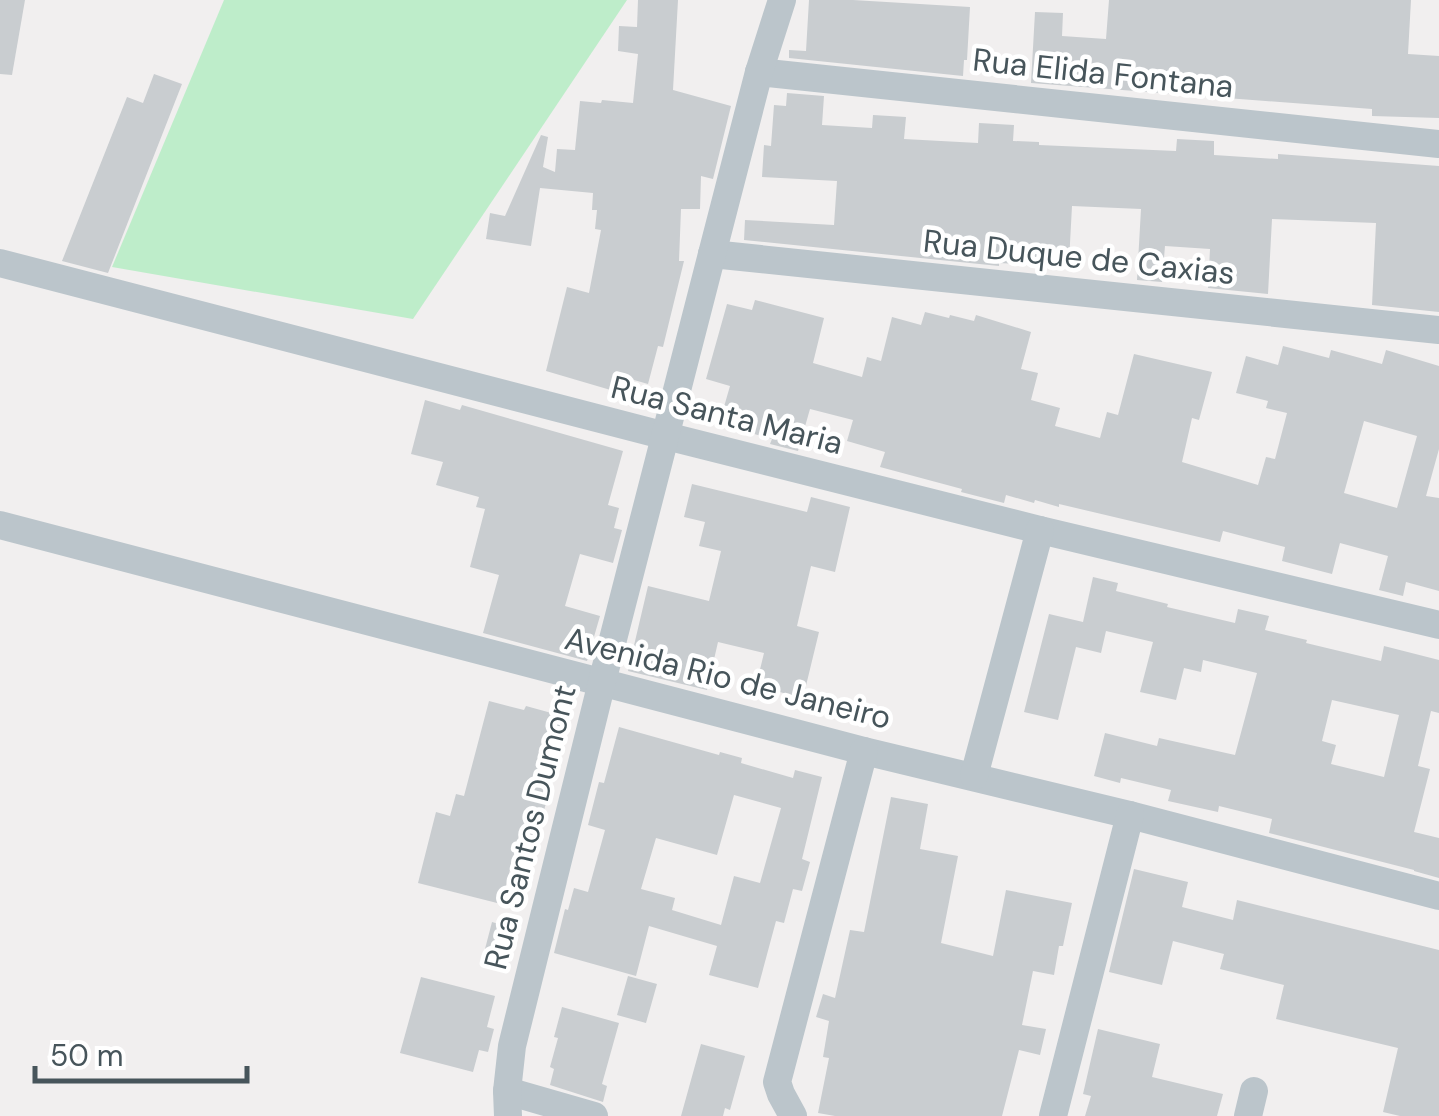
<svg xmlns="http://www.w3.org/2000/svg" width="1439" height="1116" font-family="'DM Sans',sans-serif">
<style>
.pitch{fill:#beedca}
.building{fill:#c9cdd0;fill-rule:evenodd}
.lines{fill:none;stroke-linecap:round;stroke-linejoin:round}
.minor{stroke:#bbc5cb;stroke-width:28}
.labels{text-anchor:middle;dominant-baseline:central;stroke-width:9;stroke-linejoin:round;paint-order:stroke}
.street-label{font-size:32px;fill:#47555b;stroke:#fff}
</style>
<rect width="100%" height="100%" fill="#f1efef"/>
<polygon class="pitch" points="224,0 627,0 413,319 112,267"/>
<g class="building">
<polygon points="0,0 25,0 12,75 0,74"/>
<polygon points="638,0 678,0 673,90 731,106 713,179 701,176 700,209 681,209 679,261 684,261 663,347 658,346 648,384 634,380 631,396 546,371 567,287 589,293 601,230 595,229 597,210 592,210 593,193 540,188 531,246 486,239 490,213 505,216 541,135 548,137 543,167 555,172 557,149 575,150 580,101 601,103 602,100 633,103 638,54 618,51 619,26 637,27"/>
<polygon points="809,0 853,0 970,7 967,60 964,60 963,76 789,58 789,50 806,51"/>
<polygon points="1109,0 1411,0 1408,54 1439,56 1439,118 1372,116 1372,109 1031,83 1035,12 1063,13 1062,36 1106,39"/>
<polygon points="154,74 182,84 108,273 62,261 127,97 143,103"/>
<polygon points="787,93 824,96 822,125 872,128 873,115 906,117 904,139 978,143 979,123 1014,125 1013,141 1039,142 1039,145 1176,151 1177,139 1214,141 1214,155 1278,159 1278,154 1439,166 1439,312 1372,305 1376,223 1272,219 1268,294 1208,288 1210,249 1165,246 1162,282 1137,280 1141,209 1072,206 1069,262 1037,261 1037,265 999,263 999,266 744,240 745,220 834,225 837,181 762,177 764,145 771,146 774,105 786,106"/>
<path d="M 755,300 L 824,318 L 813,363 L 862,377 L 867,357 L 881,361 L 892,317 L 921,325 L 925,312 L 949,318 L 950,315 L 974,321 L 976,315 L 1031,332 L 1021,369 L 1038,373 L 1031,400 L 1060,408 L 1055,426 L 1100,438 L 1107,412 L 1118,415 L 1134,354 L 1212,372 L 1199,420 L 1192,418 L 1182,462 L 1258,485 L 1266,457 L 1275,459 L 1287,413 L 1266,408 L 1268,401 L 1236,393 L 1246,356 L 1278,365 L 1283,346 L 1329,358 L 1331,350 L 1382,364 L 1386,350 L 1439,366 L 1439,449 L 1426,496 L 1439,498 L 1439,591 L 1406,582 L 1403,596 L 1379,590 L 1388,556 L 1340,543 L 1332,574 L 1282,561 L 1285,547 L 1223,531 L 1220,542 L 1059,504 L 1059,507 L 1035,500 L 1034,503 L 1006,495 L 1004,503 L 961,492 L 962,489 L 880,467 L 885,452 L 847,441 L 853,420 L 810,409 L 798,451 L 770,444 L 772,439 L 719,424 L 730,386 L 706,379 L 727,304 L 752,310 ZM 1364,421 L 1417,436 L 1397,508 L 1344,493 Z"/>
<polygon points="425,400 460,410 462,405 623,451 608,505 619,508 614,528 622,530 613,563 580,554 565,606 600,616 587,661 483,633 499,575 470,567 485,509 476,507 479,497 436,485 443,462 411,454"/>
<polygon points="692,484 807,512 811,497 850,507 835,572 811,566 797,626 819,632 803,698 756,686 764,653 718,642 707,690 628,671 648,586 709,601 721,551 699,546 705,522 684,517"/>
<path d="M 1093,577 L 1118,583 L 1116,591 L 1168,604 L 1167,607 L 1235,623 L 1238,609 L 1269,616 L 1265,630 L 1307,640 L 1306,643 L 1381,661 L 1384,646 L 1439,660 L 1439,713 L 1431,711 L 1418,766 L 1430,769 L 1414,832 L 1439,838 L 1439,878 L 1414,871 L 1414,870 L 1269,833 L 1272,819 L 1219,806 L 1218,812 L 1168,801 L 1171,790 L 1121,778 L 1120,783 L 1094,776 L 1105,733 L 1157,746 L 1159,738 L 1235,755 L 1257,673 L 1203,660 L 1201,672 L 1184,668 L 1176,700 L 1140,692 L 1153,642 L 1106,631 L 1101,653 L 1076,647 L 1058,720 L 1024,712 L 1049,614 L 1083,622 ZM 1332,700 L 1399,715 L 1384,777 L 1331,764 L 1336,745 L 1322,741 Z"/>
<polygon points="489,701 524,710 526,706 566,717 548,784 551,785 537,836 520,832 501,904 418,883 436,812 450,816 456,794 464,796"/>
<path d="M 619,727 L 719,755 L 720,752 L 742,758 L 741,763 L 793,778 L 795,770 L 822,777 L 802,859 L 810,862 L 802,891 L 793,889 L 784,923 L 776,921 L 758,988 L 709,975 L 717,946 L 649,926 L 636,976 L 554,953 L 565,909 L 568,910 L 574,888 L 588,892 L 605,830 L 588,825 L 599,782 L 604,783 ZM 734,795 L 781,808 L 760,883 L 734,876 L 721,925 L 672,910 L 675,898 L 641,889 L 656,838 L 717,855 Z"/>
<polygon points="891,797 928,804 920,849 958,856 941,943 993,956 1006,890 1072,903 1063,946 1059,946 1054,975 1033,971 1022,1025 1046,1029 1040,1055 1019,1050 1002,1116 835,1116 818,1113 829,1058 823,1057 829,1021 816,1017 823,994 835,998 850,930 864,932"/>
<polygon points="1134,869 1188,882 1182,907 1233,920 1237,900 1439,950 1439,1116 1400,1116 1383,1112 1398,1048 1276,1019 1284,985 1220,969 1224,954 1173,941 1162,985 1109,972"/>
<polygon points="492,922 513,928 506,954 485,949"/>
<polygon points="628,976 657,984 646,1023 617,1015"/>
<polygon points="421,977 495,996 487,1027 494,1029 488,1052 479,1050 473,1072 400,1053"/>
<polygon points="562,1007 619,1023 602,1084 607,1086 603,1102 550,1085 554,1069 550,1067 558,1038 554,1037"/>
<polygon points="1098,1029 1160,1044 1152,1077 1223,1094 1217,1116 1085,1116 1091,1096 1083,1094"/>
<polygon points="701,1044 745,1056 730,1110 725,1108 723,1116 681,1116"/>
</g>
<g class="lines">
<g class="minor">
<polyline points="759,72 1439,144"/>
<polyline points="712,254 1439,330"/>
<polyline points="0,263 666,436 1040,530 1439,625"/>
<polyline points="0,525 864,751 1130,815 1439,896"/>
<polyline points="974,776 1040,530"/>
<polyline points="507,1091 594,1116"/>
<polyline points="508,1116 507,1091 512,1046 602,682 712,254 759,72 782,0"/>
<polyline points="793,1116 781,1094 777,1082 864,751"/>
<polyline points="1053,1116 1130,815"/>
<polyline points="1248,1116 1254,1091"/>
</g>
</g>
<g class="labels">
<g class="street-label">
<text transform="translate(1103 73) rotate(6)">Rua Elida Fontana</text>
<text transform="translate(1079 257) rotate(6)">Rua Duque de Caxias</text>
<text transform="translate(727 415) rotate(14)">Rua Santa Maria</text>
<text transform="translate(728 678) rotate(14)">Avenida Rio de Janeiro</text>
<text transform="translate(530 827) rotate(-76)">Rua Santos Dumont</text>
</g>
</g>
<path d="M35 1066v15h212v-15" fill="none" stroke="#47555b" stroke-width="5"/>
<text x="50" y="1066" font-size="30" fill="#47555b" stroke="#ffffff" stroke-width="8" paint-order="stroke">50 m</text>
</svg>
